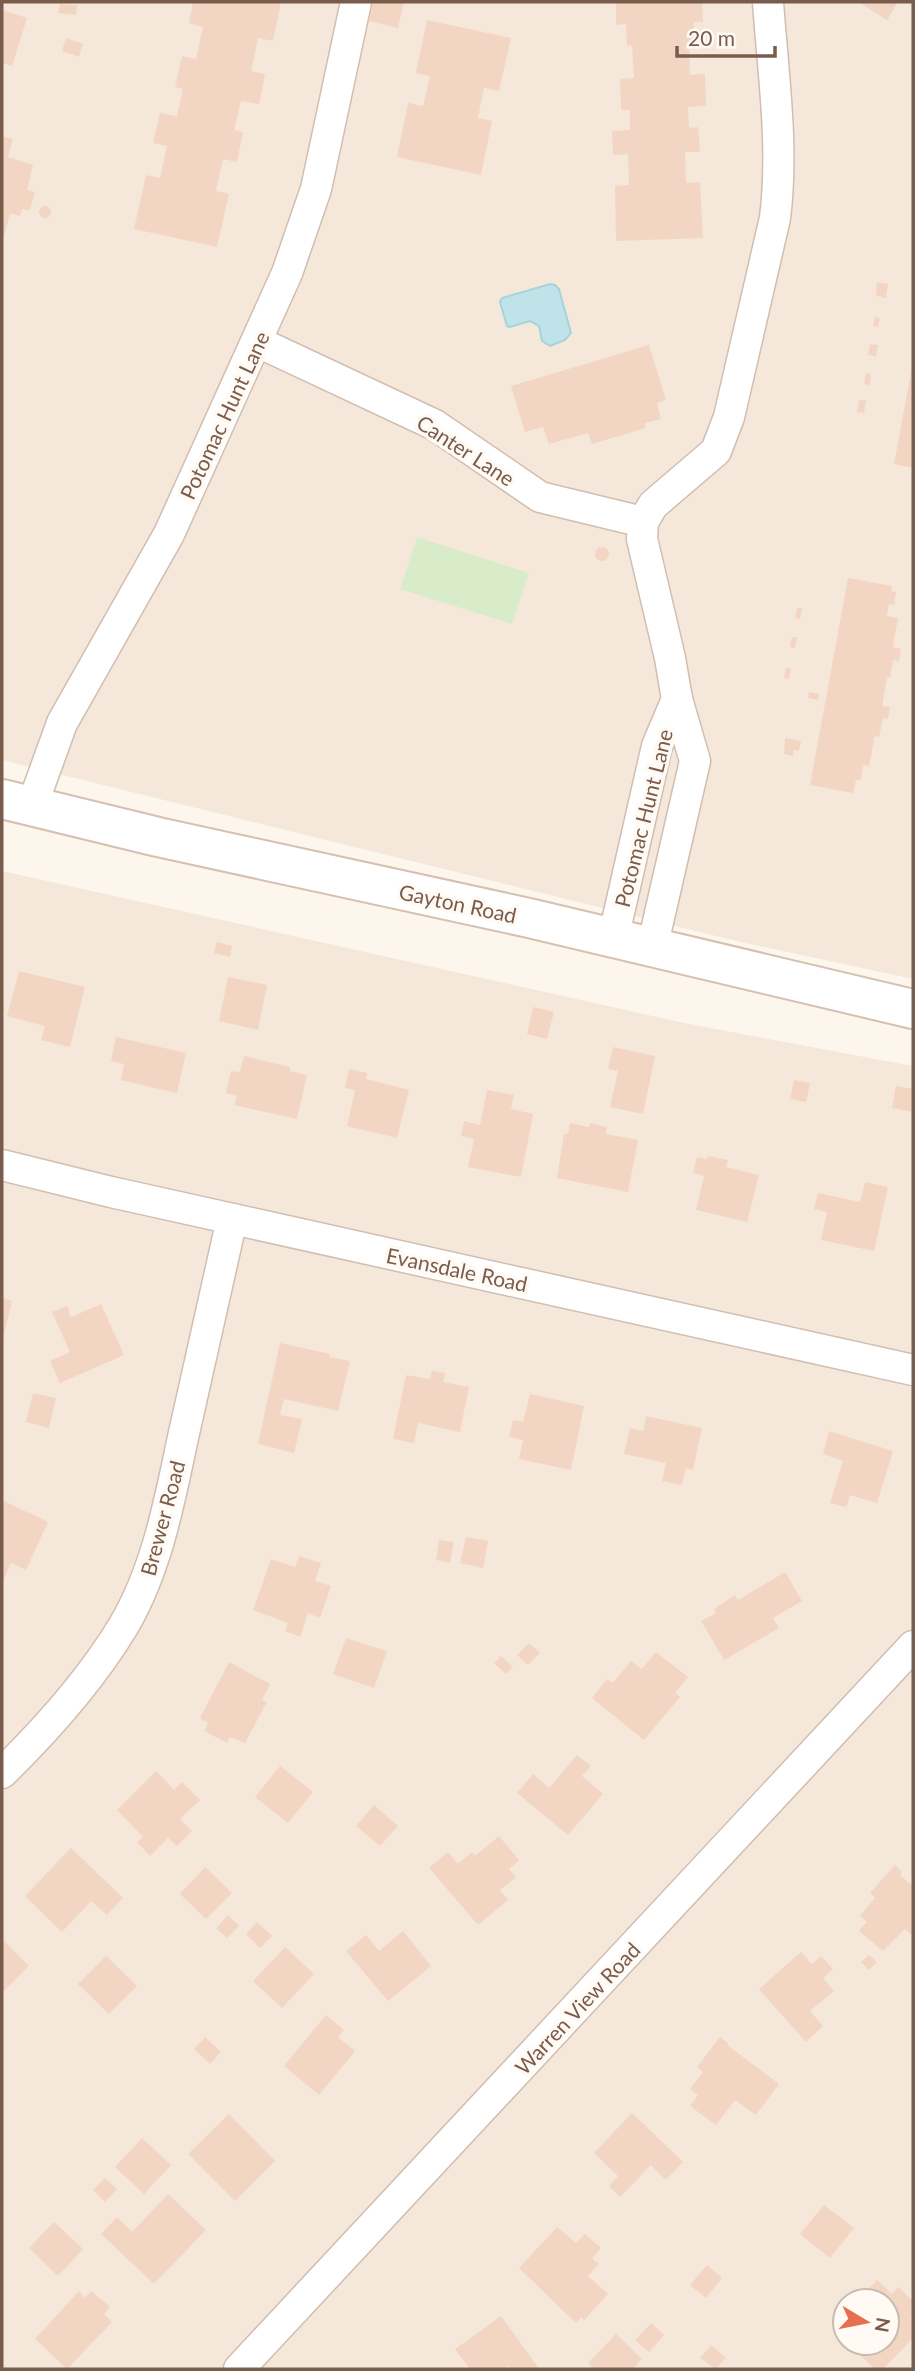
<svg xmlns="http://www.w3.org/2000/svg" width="915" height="2371" font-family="Lato,sans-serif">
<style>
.residential{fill:#f5e8da;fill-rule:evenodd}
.green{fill:#d8ecc9}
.water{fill:#bfe3e8;stroke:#a5d3da;stroke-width:2}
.building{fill:#f3d5c3}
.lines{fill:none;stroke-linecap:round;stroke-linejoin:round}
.street-casing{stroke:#d1beb0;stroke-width:33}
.secondary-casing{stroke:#d6c0b0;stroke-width:42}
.street{stroke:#fff;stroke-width:30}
.secondary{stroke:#fff;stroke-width:38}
.labels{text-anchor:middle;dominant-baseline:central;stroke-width:7;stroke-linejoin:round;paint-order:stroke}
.street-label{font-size:21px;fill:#7a5c4d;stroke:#fffaf3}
</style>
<rect width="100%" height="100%" fill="#fdf6ec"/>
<g class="residential">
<polygon points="2,2 913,2 913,979 732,940 2,760"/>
<path d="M 2,871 L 684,1023 L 913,1066 L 913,2369 L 2,2369 ZM 845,2301 L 887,2301 L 887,2343 L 845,2343 Z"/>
</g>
<polygon class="green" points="417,537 529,573 512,624 400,589"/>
<polygon class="water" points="550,284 555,285 559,289 571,333 565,340 550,346 542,341 539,326 530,321 510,327 507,326 500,302 502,298"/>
<g class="building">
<polygon points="193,2 281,2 273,41 258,38 251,71 265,74 259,104 241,101 234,130 243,132 237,162 223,159 216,191 229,194 217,247 134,229 146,175 160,178 167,146 153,143 160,113 177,116 183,89 175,87 182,56 196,59 203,27 189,23"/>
<polygon points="373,2 404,2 398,28 369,21"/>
<polygon points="616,2 702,2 703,22 694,22 694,43 689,43 690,75 705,74 706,106 688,107 689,128 698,127 700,152 685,152 686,183 700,182 703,238 616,241 615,186 629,185 628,154 613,155 612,131 630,130 630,110 621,110 620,79 634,78 632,45 627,46 626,24 616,25"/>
<polygon points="858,2 898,2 887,20"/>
<polygon points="60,4 77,5 76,15 58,13"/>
<polygon points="2,10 27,18 12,66 2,63"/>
<polygon points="427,20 511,38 499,91 484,88 478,118 492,121 481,175 397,157 408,103 423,106 430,76 416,73"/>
<polygon points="66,38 83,44 79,57 62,51"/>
<polygon points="2,136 13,139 8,157 33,165 27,190 35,192 30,210 22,209 20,216 10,213 4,236 2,236"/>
<circle cx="45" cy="212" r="6"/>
<polygon points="877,282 888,284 886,298 876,296"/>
<polygon points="875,317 880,318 878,327 873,326"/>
<polygon points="870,344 878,345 876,356 868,355"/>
<polygon points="649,345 666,400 657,403 661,419 645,423 646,428 592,444 588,433 549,444 543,427 525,432 511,386"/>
<polygon points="912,367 913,367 913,468 894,464"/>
<polygon points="866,373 871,374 870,385 864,384"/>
<polygon points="859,400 866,400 864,413 857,412"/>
<circle cx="602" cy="554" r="7"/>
<polygon points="848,578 892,586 891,591 896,592 894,605 889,604 887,616 898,618 893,647 901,649 899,661 893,660 890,678 887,677 882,706 890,707 888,719 883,718 879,737 875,736 869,766 863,765 861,780 856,780 853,793 810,785"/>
<polygon points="797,608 802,608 800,619 795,618"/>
<polygon points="792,637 797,637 795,648 790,647"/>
<polygon points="786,668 791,668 789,679 784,678"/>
<polygon points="809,692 819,694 818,700 808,698"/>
<polygon points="785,738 801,741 799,751 794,750 793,756 784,754"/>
<polygon points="217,942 232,946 230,957 214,953"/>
<polygon points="19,971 85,987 70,1047 41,1040 45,1026 7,1016"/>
<polygon points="228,977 267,985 258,1030 219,1021"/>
<polygon points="533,1007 554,1012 547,1039 527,1034"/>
<polygon points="116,1037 186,1053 177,1093 121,1080 124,1064 111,1061"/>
<polygon points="613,1047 655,1056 643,1114 610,1107 618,1071 608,1069"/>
<polygon points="244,1056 290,1067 290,1071 307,1075 297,1119 234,1105 237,1096 226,1093 231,1071 240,1072"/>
<polygon points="349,1069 367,1073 366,1079 409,1090 397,1138 347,1126 355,1090 345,1088"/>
<polygon points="794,1080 810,1083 806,1102 790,1099"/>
<polygon points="896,1086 913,1089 913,1112 892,1108"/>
<polygon points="487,1090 514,1095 511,1109 533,1114 521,1177 468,1167 474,1139 461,1136 464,1121 480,1125"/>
<polygon points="570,1123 589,1127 590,1123 607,1127 606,1134 638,1140 628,1192 557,1178 564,1134 568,1134"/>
<polygon points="708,1156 728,1160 726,1167 759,1175 747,1222 696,1210 704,1176 693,1173 697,1157 707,1159"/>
<polygon points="865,1182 888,1187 874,1251 821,1240 827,1212 814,1209 818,1193 860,1202"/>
<polygon points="2,1298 12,1301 3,1339 2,1339"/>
<polygon points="101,1304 124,1355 60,1383 50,1361 70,1352 52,1312 67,1306 71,1317"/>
<polygon points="280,1343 330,1354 329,1357 350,1361 338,1411 284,1399 280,1415 302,1419 294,1453 258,1444"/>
<polygon points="432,1371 445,1373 443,1382 469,1387 460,1432 418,1423 414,1443 393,1439 406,1375 430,1379"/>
<polygon points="33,1393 56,1398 49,1428 26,1422"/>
<polygon points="530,1394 584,1406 571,1470 519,1459 523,1440 509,1437 513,1420 523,1422"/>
<polygon points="646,1416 702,1428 693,1470 686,1468 682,1485 662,1481 666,1463 624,1454 630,1428 643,1431"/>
<polygon points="829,1431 893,1451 877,1503 850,1495 846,1507 830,1503 843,1461 823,1454"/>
<polygon points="2,1500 48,1522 26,1570 11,1563 2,1584"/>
<polygon points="466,1537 488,1541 483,1568 460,1563"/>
<polygon points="439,1540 454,1542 450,1563 436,1560"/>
<polygon points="299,1556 321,1563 315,1581 331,1586 320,1618 308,1613 300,1637 285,1631 288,1623 253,1610 271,1559 295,1567"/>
<polygon points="785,1572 802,1601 773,1618 779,1628 724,1660 701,1621 716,1613 714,1609 735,1595 738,1600"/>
<polygon points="346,1638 387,1651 374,1688 333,1674"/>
<polygon points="529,1643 540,1653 528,1665 517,1655"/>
<polygon points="656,1652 688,1677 675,1693 680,1697 644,1740 592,1698 607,1679 613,1683 631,1661 642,1669"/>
<polygon points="501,1656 513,1667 506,1674 494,1663"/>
<polygon points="229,1662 270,1684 262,1700 267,1702 245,1743 230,1737 227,1743 204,1731 208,1723 200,1718"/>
<polygon points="577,1755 591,1766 582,1776 603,1794 568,1835 517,1793 533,1774 549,1788"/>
<polygon points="280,1766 313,1792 288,1823 255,1797"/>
<polygon points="156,1771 174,1790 182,1782 200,1800 180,1819 192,1831 177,1846 168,1838 150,1856 137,1842 143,1837 117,1810"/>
<polygon points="374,1805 398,1826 380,1846 356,1826"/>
<polygon points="499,1836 519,1860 509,1869 516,1877 500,1890 508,1900 478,1925 429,1868 448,1852 458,1864 472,1852 475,1856"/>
<polygon points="71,1848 123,1898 107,1915 91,1901 62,1932 25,1896"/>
<polygon points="895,1865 902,1872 900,1875 913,1886 913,1936 905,1929 883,1951 859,1931 867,1922 860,1916 875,1898 870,1893"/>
<polygon points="205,1867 232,1893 206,1919 180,1894"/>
<polygon points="228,1915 239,1926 227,1938 216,1928"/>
<polygon points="257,1922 272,1936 260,1948 246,1934"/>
<polygon points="403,1931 431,1966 388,2001 346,1951 366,1935 379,1951"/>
<polygon points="2,1939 29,1966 2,1993"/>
<polygon points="285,1947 314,1974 282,2008 253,1981"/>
<polygon points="801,1952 812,1964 821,1956 833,1969 823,1978 834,1991 810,2011 823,2026 806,2042 759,1989"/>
<polygon points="869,1955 877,1962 869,1970 861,1962"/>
<polygon points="106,1956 137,1986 109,2014 78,1984"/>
<polygon points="326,2015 344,2030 338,2037 355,2051 319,2095 284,2066"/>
<polygon points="205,2037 221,2052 210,2064 194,2049"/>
<polygon points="720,2037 728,2043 727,2045 779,2084 756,2115 735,2100 716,2125 690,2106 698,2095 690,2089 703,2072 697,2067"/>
<polygon points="632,2113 683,2162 666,2180 651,2165 620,2197 609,2186 618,2176 594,2153"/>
<polygon points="229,2114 275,2161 235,2201 188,2154"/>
<polygon points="142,2138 171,2165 144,2194 115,2167"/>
<polygon points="105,2178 117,2189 105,2202 93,2190"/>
<polygon points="168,2194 206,2230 154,2284 101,2234 117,2217 132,2232"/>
<polygon points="824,2205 854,2228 830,2258 800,2234"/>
<polygon points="54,2222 83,2249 58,2276 29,2248"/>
<polygon points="557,2227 576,2243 585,2234 601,2248 592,2259 599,2264 588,2276 608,2294 584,2320 581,2317 576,2323 519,2268"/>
<polygon points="707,2265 722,2278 706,2298 690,2285"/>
<polygon points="877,2280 892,2294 898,2287 913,2301 913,2315 910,2318 913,2321 913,2338 883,2369 875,2369 847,2343 887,2343 887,2301 857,2301"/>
<polygon points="79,2291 85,2298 91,2291 110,2307 104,2314 112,2322 67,2369 35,2339"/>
<polygon points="501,2316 538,2367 536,2369 510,2369 508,2366 504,2369 470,2369 455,2349"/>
<polygon points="651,2323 664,2335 649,2352 635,2340"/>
<polygon points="616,2334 642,2359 633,2369 594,2369 588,2363"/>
<polygon points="711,2345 726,2358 716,2369 700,2358"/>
</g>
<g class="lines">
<g class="street-casing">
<g id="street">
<polyline points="258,342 435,425 540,497 643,522"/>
<path d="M 677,699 L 670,658 L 642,539 L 643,522 L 653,505 L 716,451 L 729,417 L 775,218 C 784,147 773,73 768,2"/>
<polyline points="32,806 62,723 169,534 287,273 316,189 356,2"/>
<polyline points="613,939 657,746 677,699 695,761 652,948"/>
<polyline points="2,1165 111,1192 913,1370"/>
<path d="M 2,1773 C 47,1729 91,1680 124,1625 C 158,1567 170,1498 184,1433 C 200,1362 216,1291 232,1219"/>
<polyline points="239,2369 913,1646"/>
</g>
</g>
<g class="secondary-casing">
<polyline id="secondary" points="2,799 158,837 529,918 913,1009"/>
</g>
<use href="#street" class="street"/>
<use href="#secondary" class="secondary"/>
</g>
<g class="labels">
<g class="street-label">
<text transform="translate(224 415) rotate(-65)">Potomac Hunt Lane</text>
<text transform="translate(466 450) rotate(33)">Canter Lane</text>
<text transform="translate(643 818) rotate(-76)">Potomac Hunt Lane</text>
<text transform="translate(458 903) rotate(12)">Gayton Road</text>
<text transform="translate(457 1269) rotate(12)">Evansdale Road</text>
<text transform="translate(162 1518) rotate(-75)">Brewer Road</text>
<text transform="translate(577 2008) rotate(-47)">Warren View Road</text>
</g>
</g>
<rect width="915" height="2371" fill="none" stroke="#7a5c4d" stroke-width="7"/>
<g transform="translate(866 2322) rotate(100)"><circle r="33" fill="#fffaf3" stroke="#cabbb1" stroke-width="2"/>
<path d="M0-5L12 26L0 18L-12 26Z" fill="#e76f51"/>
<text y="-10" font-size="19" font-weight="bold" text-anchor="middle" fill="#7a5c4d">N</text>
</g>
<path d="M677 46v10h98v-10" fill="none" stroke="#7a5c4d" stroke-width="3.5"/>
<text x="688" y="46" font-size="21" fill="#7a5c4d" stroke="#fffaf3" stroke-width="5" paint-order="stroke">20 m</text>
</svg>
